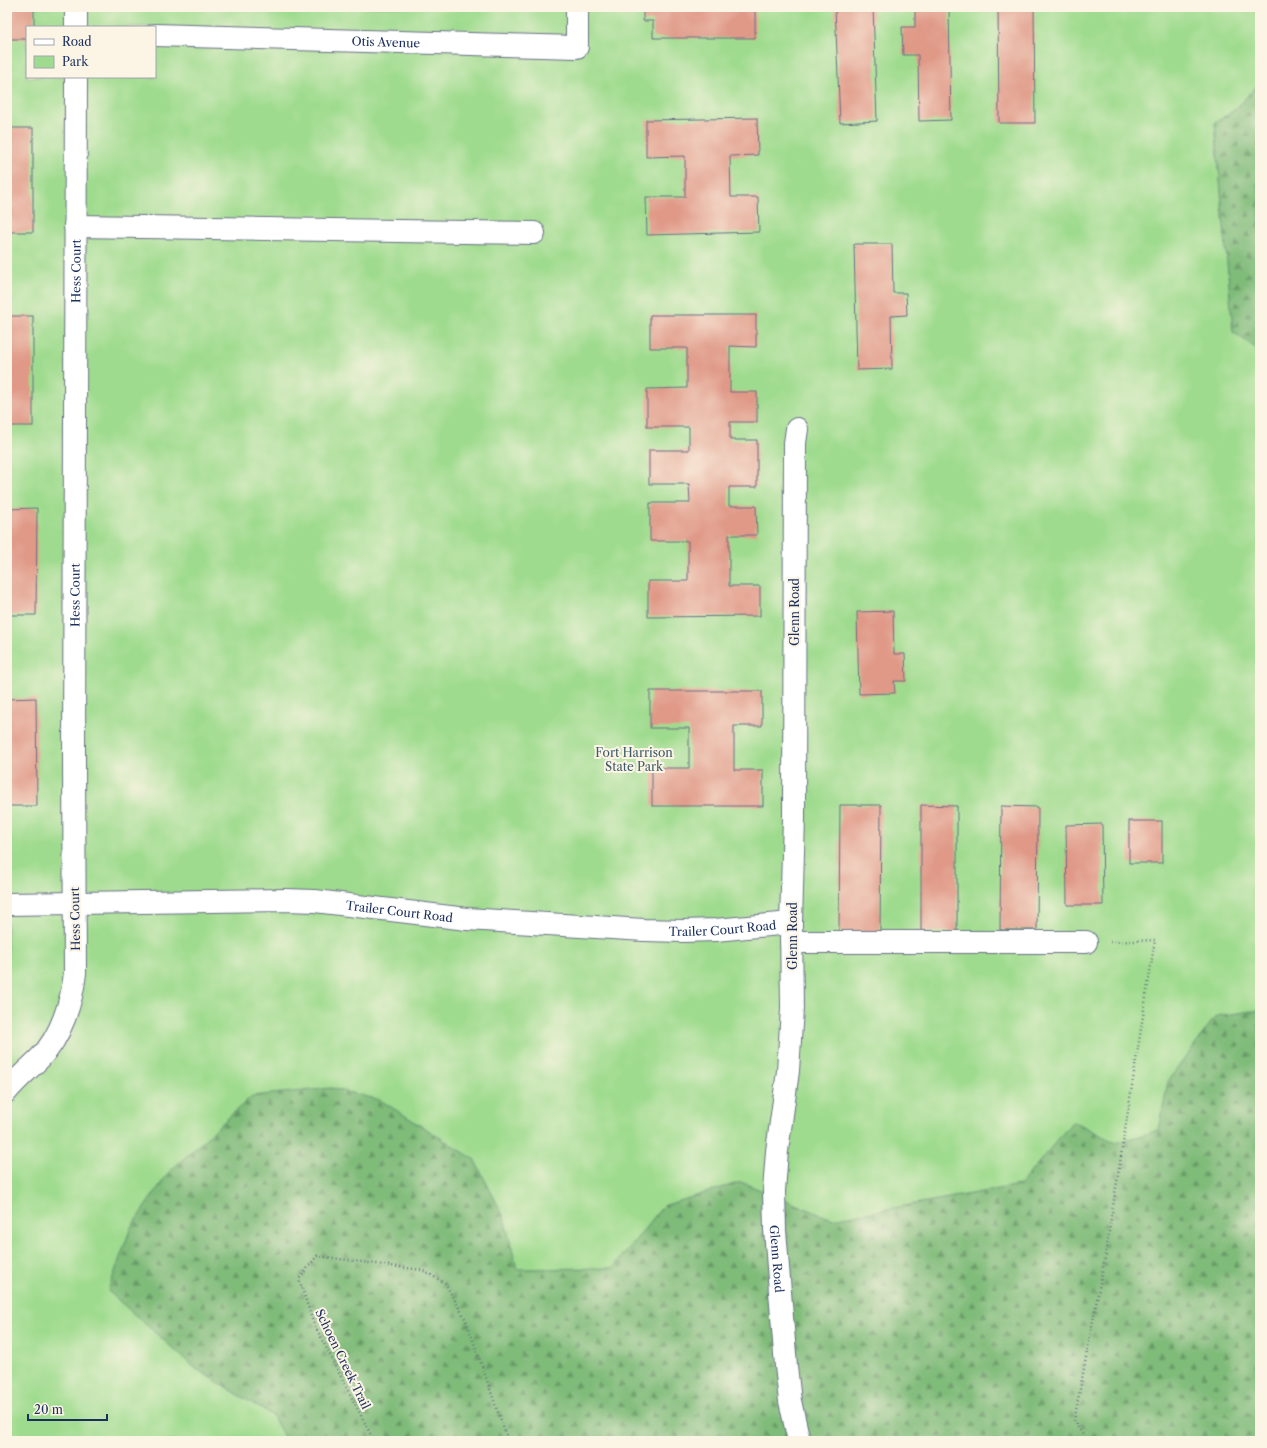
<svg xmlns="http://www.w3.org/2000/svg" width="1267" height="1448" font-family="'Libre Caslon Text',serif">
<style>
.green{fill:#9fdb8e;stroke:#5d8576;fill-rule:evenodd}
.forest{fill:url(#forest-firs);stroke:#4d756c}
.building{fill:#e09987}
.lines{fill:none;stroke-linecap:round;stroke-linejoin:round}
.minor-casing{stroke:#676f84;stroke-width:24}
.path{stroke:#676f84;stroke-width:2.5;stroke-dasharray:1 3;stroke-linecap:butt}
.minor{stroke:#fff;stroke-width:22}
.labels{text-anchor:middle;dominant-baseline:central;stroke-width:4;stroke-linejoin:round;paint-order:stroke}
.street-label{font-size:12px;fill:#1b2f5e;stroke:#fcf5e5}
.park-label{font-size:12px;fill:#3c5a6a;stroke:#fcf5e5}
</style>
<defs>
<pattern id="forest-firs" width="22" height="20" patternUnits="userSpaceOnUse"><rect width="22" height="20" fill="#7fbb79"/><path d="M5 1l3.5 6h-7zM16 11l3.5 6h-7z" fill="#679866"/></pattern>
</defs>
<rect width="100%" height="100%" fill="#fcf5e5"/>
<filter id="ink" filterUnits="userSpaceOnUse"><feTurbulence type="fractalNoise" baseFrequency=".025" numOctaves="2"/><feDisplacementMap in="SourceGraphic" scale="8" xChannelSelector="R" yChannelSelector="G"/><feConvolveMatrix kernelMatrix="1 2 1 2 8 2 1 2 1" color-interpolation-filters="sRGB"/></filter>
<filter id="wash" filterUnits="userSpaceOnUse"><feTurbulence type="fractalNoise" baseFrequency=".012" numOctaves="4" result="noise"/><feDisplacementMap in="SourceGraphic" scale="16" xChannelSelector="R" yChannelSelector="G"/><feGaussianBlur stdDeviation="0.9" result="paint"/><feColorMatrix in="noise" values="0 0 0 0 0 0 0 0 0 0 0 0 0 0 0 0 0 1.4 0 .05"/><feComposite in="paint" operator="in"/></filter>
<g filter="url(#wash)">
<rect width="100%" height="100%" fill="#f3e6ca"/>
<path class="green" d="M 7,7 L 1260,7 L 1260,1441 L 7,1441 ZM 27,27 L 155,27 L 155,77 L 27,77 Z"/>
<g class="forest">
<polygon points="1260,82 1260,351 1233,332 1215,123 1237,108"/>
<polygon points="1260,1010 1260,1441 286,1441 273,1416 195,1368 108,1291 131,1227 169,1172 252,1096 331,1088 380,1100 474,1159 504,1217 517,1269 613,1268 663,1206 741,1182 832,1219 1020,1185 1073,1121 1116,1143 1159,1130 1168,1081 1216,1016"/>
</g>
<g id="blocks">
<g class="building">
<polygon points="7,7 34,7 34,27 27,27 27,39 7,39"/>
<polygon points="643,7 755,8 755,38 653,38 653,21 643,21"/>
<polygon points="835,7 873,7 877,121 840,123"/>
<polygon points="915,7 949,7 951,120 919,121 918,55 903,55 902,27 915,27"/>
<polygon points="998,7 1034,7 1035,123 999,123"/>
<polygon points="757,118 758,155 730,156 731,197 758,197 759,232 647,235 646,197 685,197 685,156 646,157 646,120"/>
<rect x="7" y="128" width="26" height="104"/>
<polygon points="854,244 892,244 893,293 906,293 907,315 891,316 892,369 857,370"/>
<polygon points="650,315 756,315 756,347 730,346 730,392 757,392 757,422 730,422 730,440 757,440 757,487 729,487 729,506 756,506 757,535 729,535 729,586 760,586 760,616 648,617 648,581 688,581 688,541 650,541 650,503 690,503 689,484 649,484 649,450 689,450 689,427 647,427 647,389 687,388 687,348 650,348"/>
<rect x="7" y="316" width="26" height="110"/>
<polygon points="37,508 36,615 7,615 7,509"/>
<polygon points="893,611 894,654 905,654 906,681 894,681 895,693 859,694 857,612"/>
<polygon points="650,691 762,691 762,726 734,726 734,770 763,770 763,806 652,806 652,768 689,768 689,728 650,728"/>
<polygon points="36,698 37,806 7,806 7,699"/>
<polygon points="840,805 881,805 880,933 839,932"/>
<polygon points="921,805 957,806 957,932 921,932"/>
<polygon points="1001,806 1038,807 1037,930 1000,930"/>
<rect x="1129" y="821" width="33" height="42"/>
<polygon points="1102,824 1103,905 1067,905 1066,825"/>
</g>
</g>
</g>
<g filter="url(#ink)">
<use href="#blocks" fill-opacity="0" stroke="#676f84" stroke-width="1"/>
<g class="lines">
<g class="minor-casing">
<g id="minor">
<polyline points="76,27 76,7"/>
<path id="s1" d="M 155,35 L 577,47 L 577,7"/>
<polyline points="75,226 534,233"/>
<path id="s2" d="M 797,429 L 795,443 L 794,818 L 791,923 L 792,1009 L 788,1071 L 777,1151 L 774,1191 L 775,1230 L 786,1366 L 790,1401 L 799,1441"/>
<path id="s3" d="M 7,904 L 286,900 L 315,901 L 467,919 L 644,930 L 683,931 L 715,930 L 791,923"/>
<polyline points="791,942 1086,942"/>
<path id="s4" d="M 7,1091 C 17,1079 29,1069 40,1058 C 61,1037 72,1001 75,973 L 74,760 L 76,77"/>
</g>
</g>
<g class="path">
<polyline points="374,1441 313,1322 299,1279 317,1256 422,1270 445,1283 466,1320 508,1441"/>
<polyline points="1087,1441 1074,1421 1105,1257 1155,940 1110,942"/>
</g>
<use href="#minor" class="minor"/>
</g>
</g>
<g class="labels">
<g class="street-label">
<text stroke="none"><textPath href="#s1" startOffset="231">Otis Avenue</textPath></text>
<text stroke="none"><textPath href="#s4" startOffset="842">Hess Court</textPath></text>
<text stroke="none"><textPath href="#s4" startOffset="518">Hess Court</textPath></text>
<text transform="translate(794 612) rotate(-90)">Glenn Road</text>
<text stroke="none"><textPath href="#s3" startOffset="393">Trailer Court Road</textPath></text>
<text transform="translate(75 919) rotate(-91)">Hess Court</text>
<text stroke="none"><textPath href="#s3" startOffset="717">Trailer Court Road</textPath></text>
<text transform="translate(792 936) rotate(-90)">Glenn Road</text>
<text stroke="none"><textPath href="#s2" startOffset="831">Glenn Road</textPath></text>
<text transform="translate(343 1359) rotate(64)">Schoen Creek Trail</text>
</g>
<g class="park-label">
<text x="634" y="752">Fort Harrison<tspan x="634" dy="14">State Park</tspan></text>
</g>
</g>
<rect width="1267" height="1448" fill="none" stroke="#fcf5e5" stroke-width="24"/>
<rect x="26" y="26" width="130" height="52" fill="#fcf5e5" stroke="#a2a6af"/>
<rect x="34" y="39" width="20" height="6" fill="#ffffff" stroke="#a2a6af"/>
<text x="62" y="46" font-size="12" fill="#1b2f5e">Road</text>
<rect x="34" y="56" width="20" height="12" fill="#9fdb8e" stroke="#a2a6af"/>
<text x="62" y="66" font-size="12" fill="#1b2f5e">Park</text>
<path d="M28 1414v6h79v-6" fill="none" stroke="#1b2f5e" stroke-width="2"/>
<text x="34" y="1414" font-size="12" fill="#1b2f5e" stroke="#fcf5e5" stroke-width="3" paint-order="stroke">20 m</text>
</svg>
